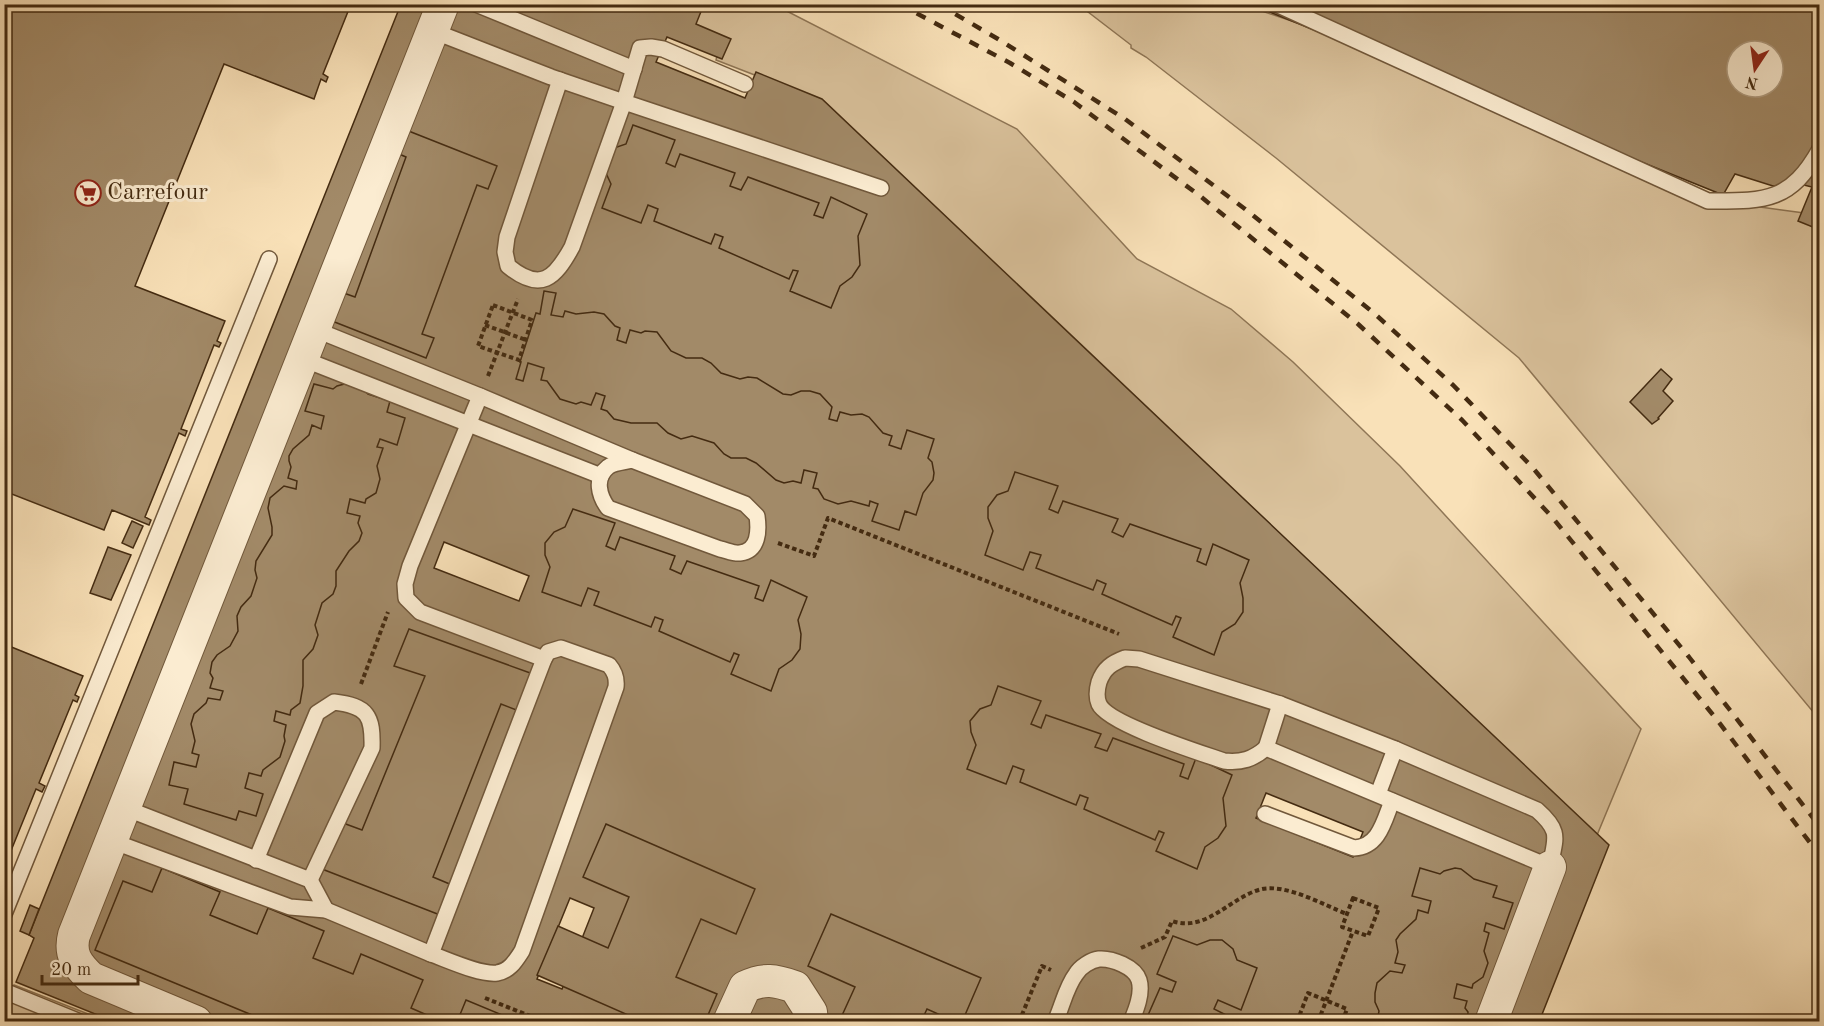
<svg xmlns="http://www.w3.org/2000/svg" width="1824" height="1026" font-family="'Old Standard TT',serif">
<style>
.green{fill:#dac29c;stroke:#8f7656;stroke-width:1.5}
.building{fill:#a28a68;stroke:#442b11;stroke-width:1.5;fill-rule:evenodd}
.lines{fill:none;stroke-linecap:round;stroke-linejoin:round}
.service-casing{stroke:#71583b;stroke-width:18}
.minor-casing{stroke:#71583b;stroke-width:34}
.path{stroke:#442b11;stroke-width:4;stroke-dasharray:4.5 3;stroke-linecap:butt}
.service{stroke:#fbecd1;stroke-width:15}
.minor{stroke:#fbecd1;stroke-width:32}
.rail{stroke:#442b11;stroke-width:4.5;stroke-dasharray:10 10;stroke-linecap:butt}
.labels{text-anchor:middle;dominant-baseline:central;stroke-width:6;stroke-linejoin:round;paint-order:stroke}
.poi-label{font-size:24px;fill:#442b11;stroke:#fbecd1;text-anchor:start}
</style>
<rect width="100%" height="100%" fill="#f9e1b8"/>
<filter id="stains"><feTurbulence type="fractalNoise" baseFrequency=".00333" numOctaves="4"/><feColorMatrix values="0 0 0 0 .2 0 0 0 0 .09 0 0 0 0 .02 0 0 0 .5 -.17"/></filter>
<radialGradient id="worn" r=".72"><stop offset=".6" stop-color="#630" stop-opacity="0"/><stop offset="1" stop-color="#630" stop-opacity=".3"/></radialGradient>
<g class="green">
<polygon points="693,5 775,5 1017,129 1137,259 1231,309 1293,362 1400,466 1641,729 1595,840 814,98 716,60 721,39 687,26"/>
<polygon points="1079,5 1244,5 1439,71 1670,189 1731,203 1819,215 1819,719 1519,358 1276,158 1146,57 1131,48 1131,45"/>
<polygon points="14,985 106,1021 5,1021 4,1005"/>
</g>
<g class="building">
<polygon points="4,4 351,4 323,74 328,77 326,82 321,79 314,99 224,64 135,286 225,321 217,341 221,343 219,347 214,345 181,429 187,431 185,436 179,433 145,517 151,520 149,525 112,510 104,530 4,491"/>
<path d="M 401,4 L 704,4 L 696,24 L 731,39 L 722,59 L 667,37 L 656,62 L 745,98 L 756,72 L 822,99 L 1609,845 L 1539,1022 L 115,1022 L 16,982 L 34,938 L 29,935 ZM 444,542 L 529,576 L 519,601 L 434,568 ZM 1266,793 L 1363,832 L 1353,857 L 1256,818 ZM 570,898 L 594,908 L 562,989 L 537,979 Z"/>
<path d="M 1250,4 L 1820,4 L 1820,230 L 1798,221 L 1812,187 L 1800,184 L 1773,186 L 1735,174 L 1723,195 ZM 1737,51 L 1773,51 L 1773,87 L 1737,87 Z"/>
<polygon points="633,125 675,140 666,163 675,167 680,154 735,173 730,186 741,190 748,177 819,203 814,215 823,218 831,197 867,214 858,236 860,265 852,277 840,286 831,308 790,291 798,271 793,270 789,279 719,248 723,237 715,234 711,244 654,221 658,209 648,205 641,223 602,208 611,184 605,171 614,148 626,144"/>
<polygon points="401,128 497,166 488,189 477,185 422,334 434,338 426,358 327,319 338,291 355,297 406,157 392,151"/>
<polygon points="544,291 556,293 551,315 563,317 565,311 576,314 594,312 604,314 615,326 620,328 617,340 626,343 630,330 641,333 645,331 657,332 671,351 686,358 702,358 711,363 721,373 740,379 748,377 757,378 783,394 791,395 801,391 810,391 820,394 832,407 829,419 837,421 840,412 851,415 862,414 869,417 883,433 892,436 889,445 901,449 907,430 934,439 928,458 932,462 934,473 933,480 923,493 916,515 905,511 899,530 872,521 878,504 870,501 869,506 851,501 838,504 824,499 818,489 813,488 817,473 804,470 801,483 793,481 784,483 776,480 756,463 746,458 731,458 724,454 714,443 692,436 681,439 668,433 657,423 631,423 614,419 607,411 601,409 605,396 596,393 591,405 581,402 576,404 560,399 547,381 541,380 544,368 528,363 523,381 516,379 521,362 520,362 536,313 540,314"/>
<polygon points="1661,369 1672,379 1663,391 1673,401 1658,418 1659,419 1652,424 1630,402"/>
<polygon points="348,383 363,389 368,394 390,401 387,412 405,418 397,445 380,439 377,447 383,448 377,466 380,479 376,493 366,499 365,503 350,499 347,513 360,516 358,523 362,533 359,541 349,551 336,571 336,586 333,594 322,603 315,625 318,635 313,649 303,660 303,686 300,703 291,710 290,715 276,711 274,721 286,725 284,736 285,741 280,757 263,770 261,776 249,773 245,788 263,794 256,816 239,811 236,820 184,804 188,789 169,785 174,762 196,767 199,755 192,753 195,741 191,724 194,714 206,703 208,698 220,700 223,691 210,688 213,678 210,673 212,662 217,655 230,646 238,631 237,616 241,607 251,596 257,578 255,570 256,561 272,535 272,527 268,508 270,498 284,486 296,489 297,481 288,478 291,467 289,461 289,456 293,449 309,435 312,425 321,429 324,416 305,411 314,384 333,389 337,386"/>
<polygon points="1015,472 1058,486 1049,509 1058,513 1063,501 1118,519 1112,532 1123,537 1130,524 1201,549 1197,561 1206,565 1213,544 1249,560 1240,583 1243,598 1243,612 1235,624 1222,632 1214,655 1173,637 1181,618 1176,616 1172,625 1102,594 1106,584 1097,580 1093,590 1036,568 1041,555 1030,552 1023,570 985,555 993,531 988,518 988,507 997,495 1008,491"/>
<polygon points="573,509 615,523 606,546 615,550 620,537 675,556 670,569 681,574 687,561 759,586 755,598 763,601 771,580 807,597 798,620 801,634 800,649 792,660 779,669 771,691 731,674 739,655 734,653 730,662 659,631 663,620 655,617 651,627 594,605 599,592 588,588 581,606 542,592 550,567 545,555 545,543 554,532 565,527"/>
<polygon points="132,521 143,526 133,548 122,543"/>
<polygon points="108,547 131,555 111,600 90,593"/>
<polygon points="409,629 533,674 519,711 501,704 433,877 452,885 440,915 322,869 343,823 362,830 425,676 394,666"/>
<polygon points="4,644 83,676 75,695 79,697 77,702 73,700 39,783 45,786 42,792 36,789 4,868"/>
<polygon points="998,686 1041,701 1031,724 1041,728 1046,715 1101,734 1095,747 1107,751 1113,738 1184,764 1180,776 1188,779 1196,758 1232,775 1223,798 1226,826 1218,838 1205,847 1197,869 1156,851 1164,833 1159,831 1155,840 1084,809 1088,798 1080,795 1076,805 1020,782 1024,770 1013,766 1006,784 967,769 976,745 971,732 970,721 980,709 991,705"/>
<polygon points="606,824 755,889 736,934 701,919 676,977 717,994 705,1022 644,1022 537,975 558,926 608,948 629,897 583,877"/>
<polygon points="162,868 220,892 210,915 257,934 268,908 324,931 313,958 353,974 361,954 423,980 411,1008 443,1022 269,1022 95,950 123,881 152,892"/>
<polygon points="1420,868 1440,874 1444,871 1455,868 1461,869 1474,879 1497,886 1493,897 1513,903 1504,929 1486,923 1484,931 1489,933 1484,951 1488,963 1483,977 1473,984 1472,988 1457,984 1454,998 1467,1001 1465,1008 1468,1012 1467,1022 1377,1022 1379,1011 1375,1002 1375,993 1377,983 1390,971 1402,973 1405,965 1395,963 1398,952 1396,940 1400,934 1416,919 1418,910 1428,913 1431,901 1412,896"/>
<polygon points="30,905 39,909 29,935 20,931"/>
<polygon points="831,914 981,978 962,1022 956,1022 927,1009 921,1022 839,1022 855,987 808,966"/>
<polygon points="1173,936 1197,945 1210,940 1222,940 1233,949 1237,960 1257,968 1241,1010 1218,1000 1214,1009 1226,1015 1224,1022 1145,1022 1160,988 1172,992 1176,982 1157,974"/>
<polygon points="466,1000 519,1022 457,1022"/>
</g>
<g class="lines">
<g class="service-casing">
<g id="service">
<polyline points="476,4 634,69"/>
<path d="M 1276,4 L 1708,201 C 1764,201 1790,203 1820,149"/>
<polyline points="433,31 551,77 624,102 640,48 651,47 663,49 745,84"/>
<path d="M 560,80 L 507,237 L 505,252 L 508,266 C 541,293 555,278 572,247 L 624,102 L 881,188"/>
<polyline points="314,329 480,396 410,566 405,584 406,598 420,612 544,659"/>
<polyline points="303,359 601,476"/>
<polyline points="480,396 632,460"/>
<path d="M 632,460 L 745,504 L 757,516 C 759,530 759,551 740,553 C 734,554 726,550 720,549 L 608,508 C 599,496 594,478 608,467 C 614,462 625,462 632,460 Z"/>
<path d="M 561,648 L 609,665 C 615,672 617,678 616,687 L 522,951 C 516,960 510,971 497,973 C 480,975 448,960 431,954 L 544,659 L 548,652 Z"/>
<path d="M 1125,658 L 1139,659 L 1280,704 L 1395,749 L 1537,810 C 1562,832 1555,838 1550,867 L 1266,748 C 1253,759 1242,763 1224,761 C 1201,753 1108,724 1099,704 C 1096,697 1097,689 1099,682 C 1104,668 1112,663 1125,658 Z"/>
<polyline points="1266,748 1280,704"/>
<polyline points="1378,794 1395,749"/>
<polyline points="125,808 310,880 326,910"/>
<path d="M 1265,814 L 1354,848 C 1379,847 1384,821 1392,801"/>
<polyline points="112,841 290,907 326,910 431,954"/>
<path d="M 256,860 L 317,713 L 334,702 C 368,706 373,716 372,748 L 310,880"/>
<polyline points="4,914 269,259"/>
<polyline points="4,991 80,1022"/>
<path d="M 1055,1022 C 1062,1007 1066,987 1076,974 C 1080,967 1091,960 1099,959 C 1112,958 1135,967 1139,980 C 1143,993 1136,1010 1131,1022"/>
</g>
</g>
<g class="minor-casing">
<g id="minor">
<path d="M 196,1022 L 91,978 C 77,965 69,954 74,935 L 443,4"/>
<path d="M 729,1022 L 745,987 C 764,978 775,980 795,987 L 811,1012 L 812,1022"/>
<polyline points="1491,1022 1550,867"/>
</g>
</g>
<g class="path">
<polygon points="493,305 532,320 519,360 478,346"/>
<polyline points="485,325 526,340"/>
<polyline points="488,376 518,299"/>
<polyline points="778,543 814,556 828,518 1119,634"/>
<polyline points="361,684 388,612"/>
<polygon points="1353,898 1379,908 1368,936 1342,927"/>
<path d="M 1141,948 L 1165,937 L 1172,921 C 1207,933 1231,896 1262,889 C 1287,884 1324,905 1347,914"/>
<polyline points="485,998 545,1022"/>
<polyline points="1300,1016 1315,1022"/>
<polyline points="1019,1022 1042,966 1051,970"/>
<polyline points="1297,1022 1308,993 1347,1009 1342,1022"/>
<polyline points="1318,1022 1353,931"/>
</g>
<use href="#service" class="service"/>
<use href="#minor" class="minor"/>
<g class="rail">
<polyline points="899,4 1010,63 1074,102 1200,196 1358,324 1462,420 1552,517 1718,721 1820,856"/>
<polyline points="938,4 998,39 1125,119 1245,209 1375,314 1453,385 1533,468 1619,572 1689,657 1820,827"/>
</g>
</g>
<defs>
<g id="supermarket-ring" transform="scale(1.35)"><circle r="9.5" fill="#fbecd1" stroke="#8f2418" stroke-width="1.5"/><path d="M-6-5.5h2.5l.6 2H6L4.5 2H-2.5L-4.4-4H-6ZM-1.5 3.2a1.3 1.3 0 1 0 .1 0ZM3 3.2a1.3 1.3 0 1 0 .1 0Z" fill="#8f2418"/></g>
</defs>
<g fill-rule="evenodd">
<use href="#supermarket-ring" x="88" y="193"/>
</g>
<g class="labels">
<g class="poi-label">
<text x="107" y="193">Carrefour</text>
</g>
</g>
<rect width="1824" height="1026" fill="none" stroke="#f9e1b8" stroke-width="24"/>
<rect x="6" y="6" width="1812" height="1014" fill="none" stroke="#442b11" stroke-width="3"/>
<rect x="12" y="12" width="1800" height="1002" fill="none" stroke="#442b11" stroke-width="1.5"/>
<g transform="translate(1755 69) rotate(193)"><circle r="28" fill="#fbecd1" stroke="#b29f84" stroke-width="1.5"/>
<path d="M0-4.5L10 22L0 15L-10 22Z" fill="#8f2418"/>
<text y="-9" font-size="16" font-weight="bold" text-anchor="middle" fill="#442b11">N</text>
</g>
<path d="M42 975v9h96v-9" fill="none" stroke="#442b11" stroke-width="3"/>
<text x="51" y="975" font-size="18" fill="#442b11" stroke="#fbecd1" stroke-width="4.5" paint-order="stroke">20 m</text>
<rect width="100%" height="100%" filter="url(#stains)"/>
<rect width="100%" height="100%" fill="url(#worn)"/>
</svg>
